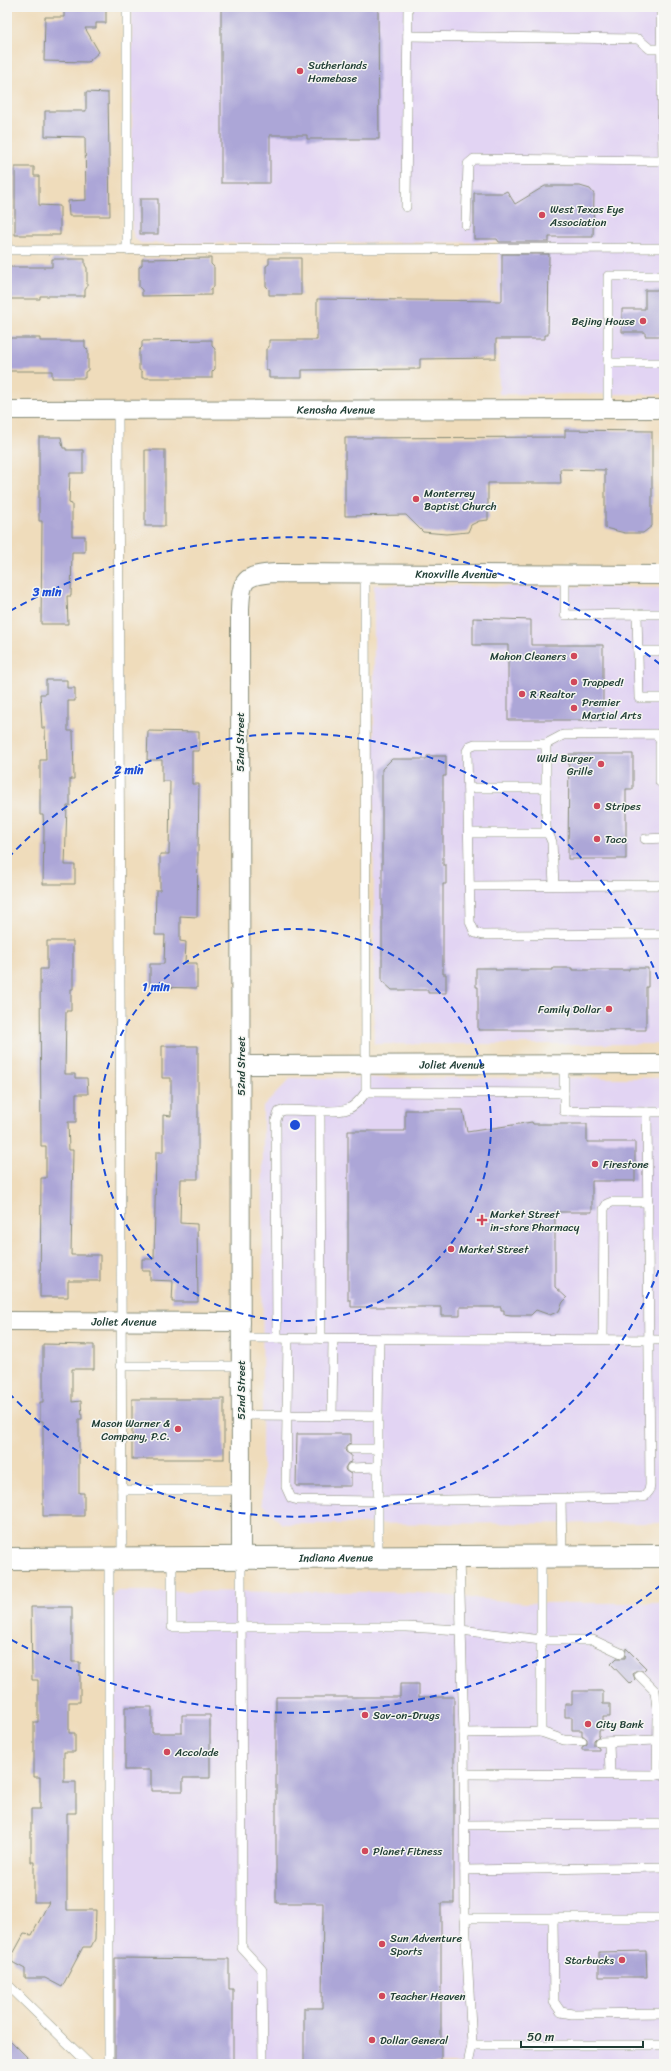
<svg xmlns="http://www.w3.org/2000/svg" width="671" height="2071" font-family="Sriracha,sans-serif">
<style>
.built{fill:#e2d4f3}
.building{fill:#aca6d7}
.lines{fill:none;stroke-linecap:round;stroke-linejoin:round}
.service-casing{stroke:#878c78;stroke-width:10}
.minor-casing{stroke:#878c78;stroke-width:20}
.secondary-casing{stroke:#878c78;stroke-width:24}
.service{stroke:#fff;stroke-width:9}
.minor{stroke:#fff;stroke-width:18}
.secondary{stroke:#fff;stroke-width:22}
.ring{fill:none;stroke:#1d4ed8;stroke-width:2;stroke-dasharray:7 5}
.poi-dot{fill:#d1495b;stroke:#f6f6f2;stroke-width:1.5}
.labels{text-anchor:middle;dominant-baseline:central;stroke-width:3;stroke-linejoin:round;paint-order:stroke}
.poi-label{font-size:11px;fill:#1f3d34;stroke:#f6f6f2;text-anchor:start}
.street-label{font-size:11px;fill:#1f3d34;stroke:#f6f6f2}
.centre{fill:#1d4ed8;stroke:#f6f6f2;stroke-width:2}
.ring-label{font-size:12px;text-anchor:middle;font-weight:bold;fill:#1d4ed8;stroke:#f6f6f2;stroke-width:3;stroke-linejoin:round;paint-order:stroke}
</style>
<rect width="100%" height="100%" fill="#f6f6f2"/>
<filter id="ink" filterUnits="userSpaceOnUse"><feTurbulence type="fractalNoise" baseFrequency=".025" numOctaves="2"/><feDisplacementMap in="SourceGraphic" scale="8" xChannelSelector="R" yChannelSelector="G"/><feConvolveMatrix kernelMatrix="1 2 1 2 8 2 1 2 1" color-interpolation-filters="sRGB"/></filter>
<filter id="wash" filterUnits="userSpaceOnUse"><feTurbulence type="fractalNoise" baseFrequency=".012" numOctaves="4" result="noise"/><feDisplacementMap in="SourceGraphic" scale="16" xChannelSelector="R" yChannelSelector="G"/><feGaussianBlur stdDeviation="0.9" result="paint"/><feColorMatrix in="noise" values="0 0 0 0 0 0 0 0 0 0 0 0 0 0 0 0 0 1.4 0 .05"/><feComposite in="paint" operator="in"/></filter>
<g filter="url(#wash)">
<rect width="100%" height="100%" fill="#efdcbb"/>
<g class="built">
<polygon points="132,7 664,7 664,394 499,394 498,242 141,243 135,239 132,230"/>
<polygon points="374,585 664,588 664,1044 374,1044"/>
<polygon points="291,1078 664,1078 664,1523 282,1524 262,1504 263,1107"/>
<polygon points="117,1591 377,1592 417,1593 526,1603 664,1603 664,2064 111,2064 113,1595"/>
</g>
<g id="blocks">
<g class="building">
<polygon points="64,7 106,7 106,23 96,23 96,28 85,28 99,52 88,62 44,61 45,17 64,17"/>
<polygon points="221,7 378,7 379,139 307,139 307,135 270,135 270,183 221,183"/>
<polygon points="86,92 108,93 110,216 69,216 68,201 86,200 85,137 45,136 45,111 86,111"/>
<polygon points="15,167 34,167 34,176 39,176 39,205 60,206 60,235 15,235"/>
<polygon points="545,186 580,186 590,189 594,194 593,237 549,237 549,242 499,242 497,239 474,239 474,193 503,193 507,191 515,204"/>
<rect x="140" y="199" width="18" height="35"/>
<polygon points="502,254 549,254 548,335 545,335 545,339 496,339 496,358 420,359 420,369 302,370 302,378 269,378 269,371 266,369 266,349 269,347 269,340 317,340 317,299 502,301"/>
<polygon points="211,258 211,264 214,267 214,287 211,289 211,295 142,296 142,290 139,287 139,267 142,265 142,259"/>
<polygon points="269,258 301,258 301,295 269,295 269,289 266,286 266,266 269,264"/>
<polygon points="52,259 85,259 85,265 87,268 87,287 85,290 85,296 40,296 40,299 7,299 7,267 52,267"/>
<polygon points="645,290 664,290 664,336 645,336 645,332 622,332 622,309 645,309"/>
<polygon points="7,338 40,338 40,341 85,341 85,347 88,350 88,370 85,372 85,378 52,378 52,371 7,371"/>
<polygon points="212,340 212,346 215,349 215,369 212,372 212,378 142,378 142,372 139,370 139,350 142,347 142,341"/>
<polygon points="565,430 652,431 652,526 643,533 625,533 605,528 605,470 560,469 561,483 488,483 488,520 479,521 471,525 468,532 446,534 423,532 406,515 345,516 345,438 565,437"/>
<polygon points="39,437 61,437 63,448 66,448 66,450 83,450 83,473 70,473 69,503 72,504 72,536 85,536 85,552 72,552 71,596 67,596 68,624 41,624 42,521 39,521"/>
<rect x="145" y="450" width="20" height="76"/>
<polygon points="473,618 531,620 531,645 603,645 603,720 508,720 508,645 473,645"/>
<polygon points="46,680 67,680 67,688 75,688 75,701 68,701 68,731 73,731 74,779 70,779 70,806 67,806 65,865 75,865 75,884 43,884 44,831 43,815 40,815 40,760 46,760 45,728 42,728 40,694 46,694"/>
<polygon points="148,731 199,732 199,751 192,751 192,784 199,784 197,917 180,916 180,941 186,942 185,963 197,963 197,988 150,987 150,964 164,964 165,935 155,935 156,890 160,890 160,854 169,854 170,781 162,781 162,760 147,760"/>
<polygon points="569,754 633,754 633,789 626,789 626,859 568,859"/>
<polygon points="427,756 446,756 446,776 443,776 443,865 446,865 446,884 443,884 443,974 446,974 446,993 428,993 428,990 392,990 382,981 382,769 392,759 427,759"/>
<polygon points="47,941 73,941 73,989 71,989 71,1011 66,1011 65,1074 75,1074 75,1078 87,1078 88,1094 76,1094 76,1122 68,1122 69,1150 73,1150 71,1255 100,1255 100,1281 68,1281 68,1297 40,1297 41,1178 46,1178 46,1146 41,1146 40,969 47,969"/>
<polygon points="476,968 495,968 495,970 553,970 553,968 572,968 572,970 629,970 629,968 648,968 648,987 646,987 646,1030 478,1030 478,987 476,987"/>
<polygon points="162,1046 198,1046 198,1179 181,1179 180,1223 197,1224 198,1302 172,1302 173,1281 150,1280 150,1271 142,1271 142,1259 154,1259 156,1152 163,1152 163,1115 171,1116 171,1078 162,1078"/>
<polygon points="405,1110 463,1110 467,1132 532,1122 533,1124 587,1124 587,1142 635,1142 635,1181 592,1181 592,1212 555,1212 555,1287 567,1298 563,1302 559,1311 550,1315 536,1310 531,1315 511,1315 504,1314 504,1310 501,1310 501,1307 460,1307 460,1316 441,1316 441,1307 351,1307 351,1300 348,1300 348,1131 405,1131"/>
<polygon points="43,1344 94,1345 94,1369 72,1369 72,1402 81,1401 82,1419 79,1419 79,1493 84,1493 84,1516 43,1516 43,1421 40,1421 40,1402 43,1402"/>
<rect x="132" y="1399" width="92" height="60"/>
<polygon points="297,1434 351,1434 351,1443 348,1444 345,1449 346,1452 351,1455 351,1462 348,1463 345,1468 346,1471 351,1474 351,1486 296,1486"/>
<polygon points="31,1607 72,1607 72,1662 80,1662 80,1702 69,1702 69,1733 75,1733 75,1752 64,1752 64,1782 76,1782 76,1813 67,1813 67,1910 96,1910 95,1939 91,1947 83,1947 62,1987 45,1978 25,1978 25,1969 12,1962 12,1956 24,1934 32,1935 49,1902 34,1902 34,1862 31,1862 31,1809 40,1809 40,1777 34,1777 34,1722 38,1722 38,1680 32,1680"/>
<polygon points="626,1648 646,1668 643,1671 635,1671 633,1674 635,1679 630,1684 611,1664 617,1658 625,1658"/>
<polygon points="400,1684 419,1684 419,1697 454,1697 454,1903 441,1903 441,2064 304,2064 304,2008 322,2008 323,1903 276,1903 276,1697 400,1697"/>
<polygon points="572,1691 603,1691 603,1704 610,1704 610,1717 603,1717 603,1730 599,1730 599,1736 594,1740 594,1745 599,1748 599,1750 582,1750 582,1747 587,1744 587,1739 582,1735 582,1730 572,1730 572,1717 565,1717 565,1704 572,1704"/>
<polygon points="125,1707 152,1707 152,1733 182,1733 182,1715 210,1715 210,1778 183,1778 183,1791 151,1791 151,1770 125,1770"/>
<polygon points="646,1951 647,1977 599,1977 599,1952"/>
<polygon points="115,1958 229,1959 229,1989 233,1989 233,2064 115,2064"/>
<polygon points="7,2037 34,2064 7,2064"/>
</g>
</g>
</g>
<g filter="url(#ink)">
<use href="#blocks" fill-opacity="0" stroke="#878c78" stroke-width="1"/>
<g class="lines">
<g class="service-casing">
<g id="service">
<polyline points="127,7 127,250"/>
<polyline points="661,7 663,161"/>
<polyline points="408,36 638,39 650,49 664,49"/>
<polyline points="406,207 408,7"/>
<polyline points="7,215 7,250"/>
<polyline points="466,225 468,164 474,159 664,161"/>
<polyline points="7,250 664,248"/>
<polyline points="608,363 664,363"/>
<polyline points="608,409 608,276 664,276"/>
<polyline points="118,410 122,1558"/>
<polyline points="365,574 366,1092 564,1093"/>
<polyline points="565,574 565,615 637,614 639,698 664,698"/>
<polyline points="637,614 664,614"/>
<polyline points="638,651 664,651"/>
<polyline points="661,740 656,734 563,735 546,744 475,744 470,746 467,751 470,922 475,933 483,935 664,934"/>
<polyline points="546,744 546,828 552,842 554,885"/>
<polyline points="660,782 660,744 661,740 664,739"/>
<polyline points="468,788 546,788"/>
<polyline points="469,833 548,833"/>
<polyline points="645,839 664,838"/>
<polyline points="470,886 664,885"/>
<polyline points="564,1064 564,1111 647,1112"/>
<path d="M 320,1111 C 344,1111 351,1113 366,1092"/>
<polyline points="241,1338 664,1340"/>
<polyline points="277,1338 276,1120 279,1112 285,1110 320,1111 321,1339"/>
<polyline points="288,1339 286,1487 291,1498 298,1500 378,1501 644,1497 649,1491 650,1485 647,1112 664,1112"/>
<polyline points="603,1339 604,1209 607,1204 612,1202 648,1202"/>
<polyline points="120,1366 241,1366"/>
<polyline points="241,1415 378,1416 378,1557"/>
<polyline points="332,1416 333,1339"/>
<polyline points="378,1416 379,1340"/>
<polyline points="351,1449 378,1449"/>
<polyline points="351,1468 378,1467"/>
<polyline points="122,1490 241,1490"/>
<polyline points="561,1499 562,1557"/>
<polyline points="541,1557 541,1640 593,1640 621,1653"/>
<polyline points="172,1558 172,1627 407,1627 461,1630 541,1640 541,1732 464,1733"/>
<polyline points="459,1558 464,1733 465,1918 472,2045 664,2045"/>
<polyline points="109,1559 109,2064"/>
<polyline points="241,1559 242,1948 262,1970 263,2064"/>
<polyline points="639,1675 655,1691 658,1717 657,1775 664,1774"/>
<polyline points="541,1732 564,1740 582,1741"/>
<polyline points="599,1742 658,1740"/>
<polyline points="609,1742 610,1774"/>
<polyline points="465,1774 657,1775"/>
<polyline points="465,1825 664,1824"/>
<polyline points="465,1870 664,1867"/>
<polyline points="465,1918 664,1918"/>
<polyline points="553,1918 554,2002 561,2012 572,2014 664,2013"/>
<polyline points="7,1984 89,2064"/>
<polyline points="468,2064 472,2045"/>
</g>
</g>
<g class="minor-casing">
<g id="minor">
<path id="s1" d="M 7,410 L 664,409"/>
<path id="s2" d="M 241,1065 L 664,1064"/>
<path id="s3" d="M 7,1321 L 241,1322"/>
<path id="s4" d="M 241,1559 L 240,610 C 241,579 244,575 276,573 L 664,575"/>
</g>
</g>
<g class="secondary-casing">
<g id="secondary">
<path id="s5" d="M 7,1559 L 664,1556"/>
</g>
</g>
<use href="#service" class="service"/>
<use href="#minor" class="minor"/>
<use href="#secondary" class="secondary"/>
</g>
</g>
<g class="ring">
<circle cx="295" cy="1125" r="196"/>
<path d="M663 1259A392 392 0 0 1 8 1392M8 858A392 392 0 0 1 663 991"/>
<path d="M661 1585A588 588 0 0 1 10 1639M10 611A588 588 0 0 1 661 665"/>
</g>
<g class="poi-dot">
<circle cx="300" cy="71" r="4"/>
<circle cx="542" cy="215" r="4"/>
<circle cx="643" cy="321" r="4"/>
<circle cx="416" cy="499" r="4"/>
<circle cx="574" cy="656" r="4"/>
<circle cx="574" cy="682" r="4"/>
<circle cx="522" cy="694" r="4"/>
<circle cx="574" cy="708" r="4"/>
<circle cx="601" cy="764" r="4"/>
<circle cx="597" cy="806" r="4"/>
<circle cx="597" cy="839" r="4"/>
<circle cx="609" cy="1009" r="4"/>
<circle cx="595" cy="1164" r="4"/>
<path d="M480 1214h4v4h4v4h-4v4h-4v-4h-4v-4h4z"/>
<circle cx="451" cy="1249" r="4"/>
<circle cx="178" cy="1429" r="4"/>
<circle cx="365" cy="1715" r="4"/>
<circle cx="588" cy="1724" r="4"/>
<circle cx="167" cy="1752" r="4"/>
<circle cx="365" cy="1851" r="4"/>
<circle cx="382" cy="1944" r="4"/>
<circle cx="622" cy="1960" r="4"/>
<circle cx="382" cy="1996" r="4"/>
<circle cx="372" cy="2040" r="4"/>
</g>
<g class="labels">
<g class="poi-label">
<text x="308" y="65">Sutherlands<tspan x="308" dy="13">Homebase</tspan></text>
<text x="550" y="209">West Texas Eye<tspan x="550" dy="13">Association</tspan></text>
<text x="635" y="321" text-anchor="end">Bejing House</text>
<text x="424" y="493">Monterrey<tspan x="424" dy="13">Baptist Church</tspan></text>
<text x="566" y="656" text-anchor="end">Mahon Cleaners</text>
<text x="582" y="682">Trapped!</text>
<text x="530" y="694">R Realtor</text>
<text x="582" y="702">Premier<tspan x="582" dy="13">Martial Arts</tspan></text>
<text x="593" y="758" text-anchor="end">Wild Burger<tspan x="593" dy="13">Grille</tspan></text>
<text x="605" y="806">Stripes</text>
<text x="605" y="839">Taco</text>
<text x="601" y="1009" text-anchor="end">Family Dollar</text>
<text x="603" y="1164">Firestone</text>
<text x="490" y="1214">Market Street<tspan x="490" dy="13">in-store Pharmacy</tspan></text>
<text x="459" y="1249">Market Street</text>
<text x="170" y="1423" text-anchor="end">Mason Warner &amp;<tspan x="170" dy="13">Company, P.C.</tspan></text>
<text x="373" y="1715">Sav-on-Drugs</text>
<text x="596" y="1724">City Bank</text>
<text x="175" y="1752">Accolade</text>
<text x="373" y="1851">Planet Fitness</text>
<text x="390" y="1938">Sun Adventure<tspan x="390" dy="13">Sports</tspan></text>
<text x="614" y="1960" text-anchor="end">Starbucks</text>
<text x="390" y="1996">Teacher Heaven</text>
<text x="380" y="2040">Dollar General</text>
</g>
<g class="street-label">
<text stroke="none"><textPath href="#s1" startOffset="329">Kenosha Avenue</textPath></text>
<text stroke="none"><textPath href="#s4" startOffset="1191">Knoxville Avenue</textPath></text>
<text transform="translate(240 742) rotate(-90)">52nd Street</text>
<text stroke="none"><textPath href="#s2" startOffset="211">Joliet Avenue</textPath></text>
<text transform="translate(241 1066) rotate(-90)">52nd Street</text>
<text stroke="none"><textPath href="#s3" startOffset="117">Joliet Avenue</textPath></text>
<text transform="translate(241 1390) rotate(-90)">52nd Street</text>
<text stroke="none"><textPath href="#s5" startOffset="329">Indiana Avenue</textPath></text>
</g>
</g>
<circle cx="295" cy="1125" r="6" class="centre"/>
<g class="ring-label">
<text x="47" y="596">3 min</text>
<text x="129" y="774">2 min</text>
<text x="156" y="991">1 min</text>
</g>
<rect width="671" height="2071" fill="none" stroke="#f6f6f2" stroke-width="24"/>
<path d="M521 2041v6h122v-6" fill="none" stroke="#1f3d34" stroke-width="2"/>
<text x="527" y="2041" font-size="12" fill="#1f3d34" stroke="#f6f6f2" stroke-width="3" paint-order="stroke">50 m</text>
</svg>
